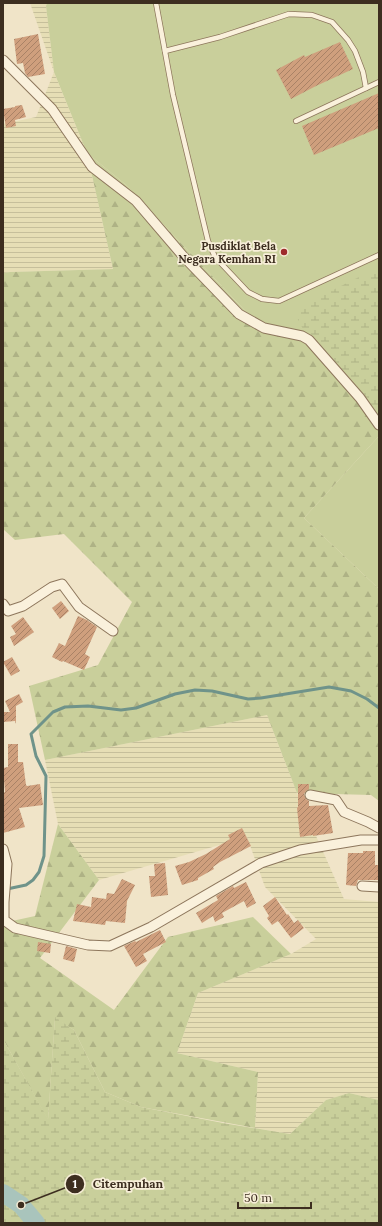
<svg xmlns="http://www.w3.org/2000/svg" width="382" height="1226" font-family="Lora,serif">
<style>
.farmland{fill:url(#farmland-rules)}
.grass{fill:#c9cf9b}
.forest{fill:url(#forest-firs)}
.wetland{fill:url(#wetland-marsh)}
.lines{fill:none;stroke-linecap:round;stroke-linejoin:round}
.stream{stroke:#6f938a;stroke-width:3}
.river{stroke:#a9c4bc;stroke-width:18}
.building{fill:url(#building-hatch)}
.service-casing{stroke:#8d765c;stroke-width:6}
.minor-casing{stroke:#8d765c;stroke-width:11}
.service{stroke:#faf1dc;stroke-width:4.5}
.minor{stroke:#faf1dc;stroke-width:9}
.poi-dot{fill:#9e2a2b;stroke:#f7eed8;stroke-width:1.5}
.labels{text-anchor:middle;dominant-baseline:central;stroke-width:3.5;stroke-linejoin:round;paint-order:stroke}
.poi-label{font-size:11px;font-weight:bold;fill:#3d2e20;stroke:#f7eed8;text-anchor:end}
.leader{fill:none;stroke:#3d2e20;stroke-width:1.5}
.callout-dot{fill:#3d2e20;stroke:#f7eed8;stroke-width:1.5}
.mark-label{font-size:12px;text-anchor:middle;font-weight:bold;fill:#fff}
.callout-label{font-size:12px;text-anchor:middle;font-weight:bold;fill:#3d2e20;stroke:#f7eed8;stroke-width:3.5;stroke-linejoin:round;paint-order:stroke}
</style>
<defs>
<pattern id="farmland-rules" width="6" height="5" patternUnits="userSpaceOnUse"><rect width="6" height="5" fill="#e6deb5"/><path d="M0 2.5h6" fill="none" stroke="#c6bf9b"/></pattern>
<pattern id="forest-firs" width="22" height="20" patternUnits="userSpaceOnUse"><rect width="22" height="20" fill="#c9cf9b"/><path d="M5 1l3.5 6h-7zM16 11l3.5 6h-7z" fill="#aeb285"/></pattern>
<pattern id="wetland-marsh" width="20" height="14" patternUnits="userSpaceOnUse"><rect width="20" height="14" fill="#c9cf9b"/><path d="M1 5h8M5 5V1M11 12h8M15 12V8" fill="none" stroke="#aeb285"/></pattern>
<pattern id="building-hatch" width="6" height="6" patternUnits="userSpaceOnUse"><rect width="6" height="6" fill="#cf9f7d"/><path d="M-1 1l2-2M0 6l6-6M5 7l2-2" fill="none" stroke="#a98266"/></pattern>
</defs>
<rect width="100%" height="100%" fill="#f0e4c8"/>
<g class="farmland">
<polygon points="30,3 47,3 46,6 54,72 87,153 113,269 10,272 3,273 3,124 36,117 54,72"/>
<polygon points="267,715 297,793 344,899 379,902 379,1100 349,1093 326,1100 290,1134 255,1128 258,1072 177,1053 198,993 291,954 316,939 265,887 247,837 99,880 58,824 45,760"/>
</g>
<g class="grass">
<polygon points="47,3 379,3 379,424 254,320 125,184 87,153 54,72 46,6"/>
<polygon points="379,436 379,589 304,518"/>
</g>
<g class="forest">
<polygon points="87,153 125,184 254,320 305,333 379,424 379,436 304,518 379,589 379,801 371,795 297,793 267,715 45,760 29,686 98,665 132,602 64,534 15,540 3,529 3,273 10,272 113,269"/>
<polygon points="58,824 99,880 40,958 114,1010 168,937 253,917 291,954 198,993 177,1053 258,1072 255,1128 141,1107 105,1092 74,1030 55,1018 48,1120 3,1039 3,923 35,916"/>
</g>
<g class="wetland">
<polygon points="379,267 379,424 305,333 293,310"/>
<polygon points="55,1017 74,1030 105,1092 141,1107 223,1123 290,1134 326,1100 349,1093 379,1100 379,1223 3,1223 3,1039 48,1119"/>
</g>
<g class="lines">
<polyline class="stream" points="7,889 26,885 33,880 39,872 44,856 46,776 36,756 31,734 53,712 65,707 88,706 121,710 136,708 175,694 195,690 212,691 248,699 261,698 329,687 351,691 367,699 379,708"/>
<polyline class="river" points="3,1193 21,1205 36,1223"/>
</g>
<g class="building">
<polygon points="38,34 45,74 28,77 25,73 23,63 17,64 14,39"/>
<polygon points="340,42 353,69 316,86 291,99 276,70 304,55 305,57"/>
<polygon points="379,93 379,128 314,155 302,126"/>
<polygon points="22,105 26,117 15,120 16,126 6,128 3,109 15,107 15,106"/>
<polygon points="61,601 69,611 60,619 52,608"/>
<polygon points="78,616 87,620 97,627 85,654 90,657 84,670 63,661 62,662 52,657 59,643 65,646"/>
<polygon points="23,617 34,632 14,646 10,637 16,634 11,626"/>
<polygon points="12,657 20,671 11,676 3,662"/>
<polygon points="19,694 23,702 16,706 16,724 15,721 3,722 3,712 10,712 5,701"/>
<polygon points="8,744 18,744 18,762 23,762 26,785 27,786 40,784 43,805 19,808 25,827 3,833 3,793 5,792 3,768 8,767"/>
<polygon points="298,784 309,784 309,789 306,791 304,794 306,799 309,801 309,806 328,805 333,833 313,836 313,835 300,837 297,808 298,807"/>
<polygon points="242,828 251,846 220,862 213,867 214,869 198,878 198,880 182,885 175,866 189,862 206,854 230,839 228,835"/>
<polygon points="363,851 375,851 375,865 379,865 379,880 358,880 356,886 346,885 348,853 363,853"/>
<polygon points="165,863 168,895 151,897 149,876 155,876 154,864"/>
<polygon points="122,879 135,885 127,901 125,923 106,921 105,925 73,921 77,904 91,907 92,897 106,899 107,893 114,894"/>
<polygon points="246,882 256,903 247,908 244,901 222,913 224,917 215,922 213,916 202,923 196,913 218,900 216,896 233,886 234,888"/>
<polygon points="275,897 287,915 288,914 294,923 298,920 304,928 291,938 278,921 272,925 267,918 269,916 263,906"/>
<polygon points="160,930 166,942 143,954 147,961 136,967 124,946 135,941 136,942"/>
<polygon points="38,942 51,944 50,953 37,951"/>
<polygon points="66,946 77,949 74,962 63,959"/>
</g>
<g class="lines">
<g class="service-casing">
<g id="service">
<polyline points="156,3 173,95 208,241 215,257 248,292 262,299 279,301 379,255"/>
<polyline points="165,51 220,37 289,14 312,15 332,22 348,40 355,51 363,72 366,88"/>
<polyline points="296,121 379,82"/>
</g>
</g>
<g class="minor-casing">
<g id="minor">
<polyline points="3,60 52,109 92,167 136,201 183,256 239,314 264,328 302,336 309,340 360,398 379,425"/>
<polyline points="3,604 8,611 23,606 52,587 62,584 79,607 113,631"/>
<polyline points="310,795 336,800 344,812 368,822 379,828"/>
<polyline points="3,849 7,864 4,902 4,920 15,928 88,945 110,946 151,927 261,863 300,850 361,840 379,840"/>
<polyline points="362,886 379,887"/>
</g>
</g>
<use href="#service" class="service"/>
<use href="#minor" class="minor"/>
</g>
<circle class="poi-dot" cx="284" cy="252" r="4"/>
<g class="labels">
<g class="poi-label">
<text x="276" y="246">Pusdiklat Bela<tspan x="276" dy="13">Negara Kemhan RI</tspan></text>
</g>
</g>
<path class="leader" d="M21 1205L75 1184"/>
<g class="callout-dot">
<circle cx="21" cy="1205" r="4"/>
<circle cx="75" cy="1184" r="10"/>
</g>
<g class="mark-label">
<text x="75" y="1188">1</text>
</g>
<g class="callout-label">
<text x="128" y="1188">Citempuhan</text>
</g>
<rect width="382" height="1226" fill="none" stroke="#3d2e20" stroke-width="8"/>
<path d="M238 1202v6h73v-6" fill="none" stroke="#3d2e20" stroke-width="2"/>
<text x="244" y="1202" font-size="12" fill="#3d2e20" stroke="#f7eed8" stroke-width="3" paint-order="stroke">50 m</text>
</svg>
